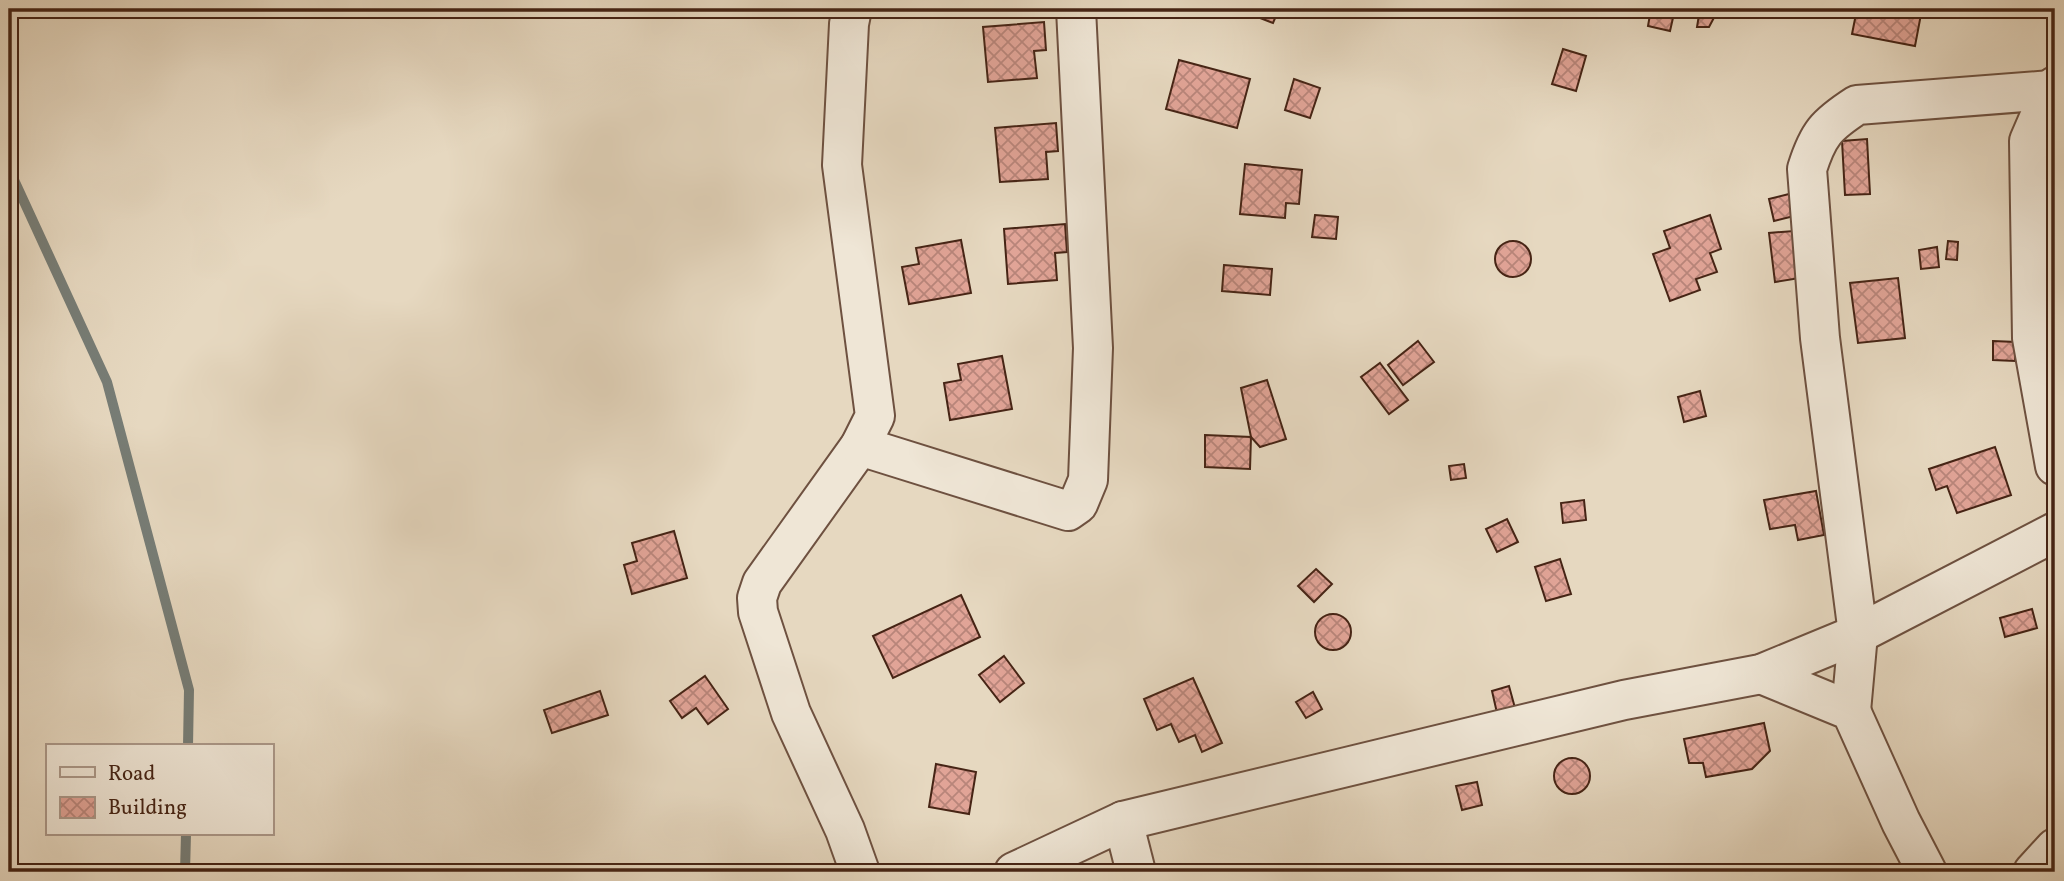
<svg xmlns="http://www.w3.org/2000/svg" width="2064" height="881" font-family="Vollkorn,serif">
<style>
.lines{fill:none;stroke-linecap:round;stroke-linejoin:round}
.stream{stroke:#777d76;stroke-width:10}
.building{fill:url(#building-cross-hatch);stroke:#462415;stroke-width:2}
.street-casing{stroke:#6e5140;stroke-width:42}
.street{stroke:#efe6d6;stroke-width:38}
</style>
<defs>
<pattern id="building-cross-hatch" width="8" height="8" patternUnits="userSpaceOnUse" patternTransform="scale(1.75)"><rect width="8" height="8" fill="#e1a497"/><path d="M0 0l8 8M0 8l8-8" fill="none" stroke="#b8857a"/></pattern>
</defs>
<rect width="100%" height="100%" fill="#e6d8c0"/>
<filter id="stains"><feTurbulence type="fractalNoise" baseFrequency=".00286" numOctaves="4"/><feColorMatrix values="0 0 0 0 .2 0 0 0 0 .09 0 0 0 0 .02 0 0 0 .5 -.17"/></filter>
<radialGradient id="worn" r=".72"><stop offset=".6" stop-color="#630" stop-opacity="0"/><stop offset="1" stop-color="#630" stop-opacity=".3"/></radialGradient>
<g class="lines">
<g class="stream">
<polyline points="9,169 107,382 189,690 188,746"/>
<polyline points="185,872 186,834"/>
</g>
</g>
<g class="building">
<polygon points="1237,9 1279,9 1273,23"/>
<polygon points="1651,9 1675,9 1670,31 1648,26"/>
<polygon points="1700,9 1717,12 1709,27 1697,27"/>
<polygon points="1857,9 1922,9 1915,46 1852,34"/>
<polygon points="1044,22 1046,50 1034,51 1037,78 988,82 983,27"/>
<polygon points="1563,49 1586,56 1576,91 1552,84"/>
<polygon points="1179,60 1250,79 1237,128 1166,109"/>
<polygon points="1294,79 1320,88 1310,118 1285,110"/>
<polygon points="1056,123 1058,151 1046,152 1048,179 1000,182 995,128"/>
<polygon points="1867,139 1870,194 1845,195 1842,141"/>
<polygon points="1245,164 1302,170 1299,204 1286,203 1285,218 1240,214"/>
<polygon points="1793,193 1798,215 1774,221 1769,199"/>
<polygon points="1315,215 1338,217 1336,239 1312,237"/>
<polygon points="1710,215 1721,249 1710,253 1717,272 1696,279 1700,290 1670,301 1653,254 1670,248 1664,231"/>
<polygon points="1065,224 1067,252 1055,253 1057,280 1008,284 1004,229"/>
<polygon points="1794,231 1800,278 1775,282 1769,233"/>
<polygon points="961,240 971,293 909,304 902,267 919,264 916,248"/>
<polygon points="1948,241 1958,242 1957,260 1946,259"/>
<circle cx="1513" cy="259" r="18"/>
<polygon points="1937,247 1939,267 1921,269 1919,250"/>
<polygon points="1224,265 1272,269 1270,295 1222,291"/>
<polygon points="1898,278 1905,338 1858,343 1850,283"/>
<polygon points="1418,341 1434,362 1403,385 1388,365"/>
<polygon points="1993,341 2016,342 2015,361 1993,360"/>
<polygon points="1002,356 1012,409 950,420 944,383 961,380 958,364"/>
<polygon points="1380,363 1408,400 1389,414 1361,377"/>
<polygon points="1267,380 1286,439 1260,447 1251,437 1241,388"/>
<polygon points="1700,391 1706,416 1684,422 1678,397"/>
<polygon points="1205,435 1251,437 1250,469 1205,467"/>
<polygon points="1995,447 2011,495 1957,513 1947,486 1936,490 1929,469"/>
<polygon points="1464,464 1466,478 1451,480 1449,466"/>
<polygon points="1816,491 1824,535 1798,540 1795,525 1770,529 1764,500"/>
<polygon points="1584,500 1586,520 1563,523 1561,503"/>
<polygon points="1507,519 1518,542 1497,552 1486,529"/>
<polygon points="674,531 687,578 632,594 624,565 637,561 632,543"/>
<polygon points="1560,559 1571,594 1546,601 1535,567"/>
<polygon points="1316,569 1332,584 1314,602 1298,586"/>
<polygon points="961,595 980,637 893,678 873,636"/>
<polygon points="2032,609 2037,628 2005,637 2000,618"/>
<circle cx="1333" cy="632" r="18"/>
<polygon points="1004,656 1024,683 1000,702 979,675"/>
<polygon points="705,676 728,709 708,724 696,708 682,718 670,701"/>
<polygon points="1193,678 1222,743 1202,752 1195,735 1179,742 1171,724 1157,730 1144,699"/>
<polygon points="1509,686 1515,708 1497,713 1492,691"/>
<polygon points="600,691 608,715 552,733 544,710"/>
<polygon points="1313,692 1322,709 1306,718 1296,702"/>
<polygon points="1764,723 1770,751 1752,769 1706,777 1703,763 1689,763 1684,739"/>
<circle cx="1572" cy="776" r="18"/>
<polygon points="936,764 976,772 969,814 929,807"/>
<polygon points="1477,782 1482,805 1462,810 1456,786"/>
<polygon points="1501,866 1502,872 1476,872 1476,871"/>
</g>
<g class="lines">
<g class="street-casing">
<g id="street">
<polyline points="852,9 849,24 842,165 875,416 860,446 762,583 757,598 758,612 791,713 845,830 860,872"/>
<polyline points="2055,86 2051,90 2029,141 2032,338 2055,466"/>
<polyline points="860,446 1068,511 1078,504 1088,480 1093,348 1076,9"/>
<polyline points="1761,674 1851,711 1901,822 1927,872"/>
<path d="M 1851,711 L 1858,634 L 1820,338 L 1807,169 C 1818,134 1826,125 1857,105 L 2051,90"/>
<polyline points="1123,821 1136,872"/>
<polyline points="1014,872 1123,821 1624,700 1761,674 1858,634 2055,532"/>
<polyline points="2033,872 2055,848"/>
</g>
</g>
<use href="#street" class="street"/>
</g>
<rect width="2064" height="881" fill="none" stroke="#e6d8c0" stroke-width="35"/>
<rect x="10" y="10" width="2043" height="860" fill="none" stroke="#462415" stroke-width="3.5"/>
<rect x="18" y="18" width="2029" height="846" fill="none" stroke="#462415" stroke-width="2"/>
<rect x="46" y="744" width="228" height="91" fill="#efe6d6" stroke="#ab9889" stroke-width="2"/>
<rect x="60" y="767" width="35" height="10" fill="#efe6d6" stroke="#ab9889" stroke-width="2"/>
<text x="108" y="780" font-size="21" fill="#462415">Road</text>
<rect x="60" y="797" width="35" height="21" fill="url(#building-cross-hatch)" stroke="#ab9889" stroke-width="2"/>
<text x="108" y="814" font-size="21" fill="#462415">Building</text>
<rect width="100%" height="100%" filter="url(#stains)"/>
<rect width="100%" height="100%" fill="url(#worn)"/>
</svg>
